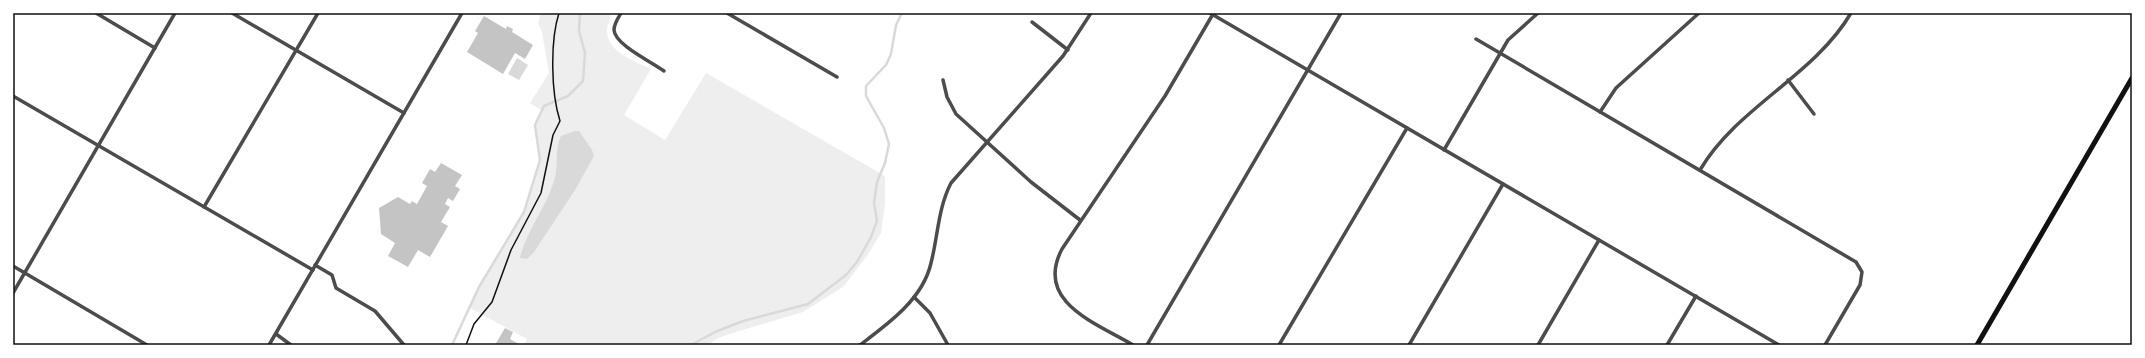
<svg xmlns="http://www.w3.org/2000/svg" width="2145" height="358" font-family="Rubik,sans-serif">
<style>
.green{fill:#eee}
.water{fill:#d9d9d9}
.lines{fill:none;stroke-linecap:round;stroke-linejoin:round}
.stream{stroke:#d9d9d9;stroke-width:2.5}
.building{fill:#c4c4c4}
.path{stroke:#111;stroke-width:1.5}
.minor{stroke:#4c4c4c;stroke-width:3.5}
.secondary{stroke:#111;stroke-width:5}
.neatline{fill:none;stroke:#111;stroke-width:1.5}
</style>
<rect width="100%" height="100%" fill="#fff"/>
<path class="green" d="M 541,13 L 606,13 L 611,16 C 610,20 607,26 607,31 C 607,52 635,61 651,69 L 624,115 L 665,140 L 706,73 L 885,176 L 885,204 L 881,233 L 867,256 L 843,287 L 803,312 L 739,331 L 718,338 L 708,345 L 524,345 L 527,339 L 470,308 L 479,287 L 524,212 L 541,159 L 536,124 L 543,111 L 530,103 L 549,73 L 542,32 L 538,23 Z"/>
<g class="water">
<polygon points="517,58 528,65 519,80 508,74"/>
<path d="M 575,131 L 579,131 L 592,150 L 594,156 L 575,190 L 534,252 L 527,259 L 520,258 C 526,231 546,208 554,181 C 559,166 554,150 561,136 Z"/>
</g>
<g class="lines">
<g class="stream">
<polyline points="452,345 479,287 524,212 540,160 535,125 544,106 568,96 583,81 585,53 579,31 580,13"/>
<polyline points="691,345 715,332 743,321 808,304 846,275 857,262 871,237 877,221 874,203 877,182 885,163 889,144 884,128 866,96 866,86 886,65 891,54 896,25 902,13"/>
</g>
</g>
<g class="building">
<polygon points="484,16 506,29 507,26 513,29 512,32 533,45 525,59 515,53 503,74 467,52 478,33 475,31"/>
<polygon points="441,163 462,175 455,186 460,189 453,201 448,198 445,204 450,207 441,222 448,226 430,257 418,250 408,267 388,256 395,243 381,234 379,208 398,197 410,204 412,201 417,204 427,186 422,183 430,169 435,172"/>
<polygon points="505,328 513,332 510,339 521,345 495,345"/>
</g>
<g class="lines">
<path class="path" d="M 466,345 L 474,324 L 492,302 L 511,250 L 541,193 L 553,135 L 560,121 C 551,93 550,41 559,13"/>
<g class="minor">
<polyline points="96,13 155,48"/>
<polyline points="232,13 404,113"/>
<path d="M 621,13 C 618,18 614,24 614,30 C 615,45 652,62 664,71"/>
<polyline points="727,13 837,77"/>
<polyline points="1210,13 1779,345"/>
<polyline points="1032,22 1068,50"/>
<polyline points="1476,39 1856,262 1862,272 1860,285 1825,345"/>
<polyline points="943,80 947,97 956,114 1031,182 1080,220"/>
<polyline points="1788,80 1814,114"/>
<polyline points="13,96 313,270"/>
<polyline points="1600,112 1616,88 1699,13"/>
<polyline points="1444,150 1508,40 1538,13"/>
<path d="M 1700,170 C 1737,107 1814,76 1851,13"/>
<polyline points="204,207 318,13"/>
<polyline points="315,265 332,275 336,288 375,311 404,345"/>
<polyline points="13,266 147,345"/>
<polyline points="13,293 175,13"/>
<polyline points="914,297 930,313 948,345"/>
<polyline points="276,334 291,345"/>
<polyline points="269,345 462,13"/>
<path d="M 860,345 C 888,324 923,299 931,263 C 938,236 938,208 951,183 L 1063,56 L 1091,13"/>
<path d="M 1133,345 C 1096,323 1034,302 1062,249 L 1165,96 L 1213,14"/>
<polyline points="1147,345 1341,13"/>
<polyline points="1279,345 1407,128"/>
<polyline points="1409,345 1503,184"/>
<polyline points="1538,345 1599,240"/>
<polyline points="1667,345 1696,296"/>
</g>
<polyline class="secondary" points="1977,345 2132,78"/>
</g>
<rect width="2145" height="358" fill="none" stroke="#ffffff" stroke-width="28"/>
<rect x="14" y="14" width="2117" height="330" class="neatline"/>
</svg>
